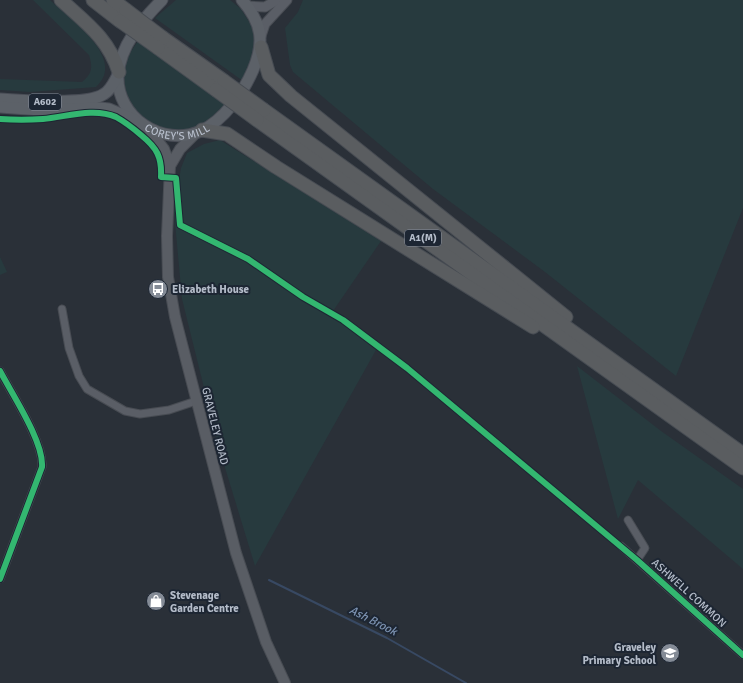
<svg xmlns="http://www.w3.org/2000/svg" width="743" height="683" font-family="Signika,sans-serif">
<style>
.green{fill:#273a3e}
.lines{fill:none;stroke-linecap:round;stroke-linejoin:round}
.stream{stroke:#384963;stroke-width:2}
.minor-casing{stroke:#484c53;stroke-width:9}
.tertiary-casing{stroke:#484c53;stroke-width:11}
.secondary-casing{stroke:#484c53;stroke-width:12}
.primary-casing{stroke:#484c55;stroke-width:13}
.motorway-casing{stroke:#474c53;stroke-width:15}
.minor{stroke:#5a5e66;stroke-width:7}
.tertiary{stroke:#5a5e66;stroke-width:9}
.secondary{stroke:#595d64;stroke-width:10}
.primary{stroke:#5c6168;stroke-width:11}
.motorway{stroke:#5a5d60;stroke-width:13}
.motorway-bridge-casing{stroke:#474c53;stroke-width:15;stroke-linecap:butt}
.motorway-bridge{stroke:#5a5d60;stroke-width:13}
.cycleway-casing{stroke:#1d2633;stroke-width:8}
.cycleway{stroke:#33b770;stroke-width:6}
.labels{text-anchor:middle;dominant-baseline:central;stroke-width:4;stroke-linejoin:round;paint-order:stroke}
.shield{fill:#1d2633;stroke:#878f9c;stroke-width:1}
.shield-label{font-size:10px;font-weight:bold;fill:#b4bcc9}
.street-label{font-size:11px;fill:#b4bcc9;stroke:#1d2633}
.poi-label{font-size:11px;font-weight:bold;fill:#b4bcc9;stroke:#1d2633;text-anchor:start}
.water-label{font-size:12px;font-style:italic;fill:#7c92b1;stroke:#1d2633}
</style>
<rect width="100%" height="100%" fill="#2a3038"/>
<g class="green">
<path d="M 33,0 L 50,0 C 69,18 128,59 96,87 L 30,92 L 0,90 L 0,79 L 82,82 C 92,74 93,68 89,55 Z"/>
<polygon points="176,0 230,0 241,9 253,28 256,50 243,81 155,18"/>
<polygon points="303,0 743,0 743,208 676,376 545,272 433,189 293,72 290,65 285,28 298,12"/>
<path d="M 139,40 L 227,104 C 220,111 212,119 203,124 C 165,145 117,111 125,68 C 127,57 132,49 139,40 Z"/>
<polygon points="220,140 381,241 331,314 376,350 255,566 219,448 182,299 174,211 181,168 187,153 204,144"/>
<polygon points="0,257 7,272 0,275"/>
<polygon points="577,366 661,431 743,489 743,569 638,480 618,519"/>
</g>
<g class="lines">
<polyline class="stream" points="269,580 387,638 466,683"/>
<g class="minor-casing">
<g id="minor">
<polyline points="62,309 69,348 79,376 87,389 125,411 140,414 169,410 196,401"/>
<path d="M 0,371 C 12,394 44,442 42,467 L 0,579"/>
<polyline points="628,520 645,548 637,560"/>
<polyline points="621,546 743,655"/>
</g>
</g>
<g class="tertiary-casing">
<g id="tertiary">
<polyline points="246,6 265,7 277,0"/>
<polyline points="261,36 265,24 287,0"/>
</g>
</g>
<g class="secondary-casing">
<g id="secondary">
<polyline points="147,127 164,149 170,166 167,236 168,277 175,317 236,553 266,642 285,683"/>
<polyline points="170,166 180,149 196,133"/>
</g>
</g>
<g class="primary-casing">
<g id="primary">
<path id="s1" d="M 162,0 C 142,20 120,46 118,75 C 116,117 162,148 201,131 C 224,120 243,93 253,70 C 265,42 262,23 242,0"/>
<path d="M 0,99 C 22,100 87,106 104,94 C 111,90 114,82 118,75"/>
<polyline points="0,107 41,110 100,108 109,109 135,120"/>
</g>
</g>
<g class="motorway-casing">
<g id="motorway">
<path d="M 61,0 C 86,23 108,38 119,72"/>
<polyline points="93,0 120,21"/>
<polyline points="113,0 126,10"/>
<polyline points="163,38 224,81"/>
<polyline points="261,47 269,75 291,96 566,317"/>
<polyline points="158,48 216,90"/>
<polyline points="264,110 743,454"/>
<polyline points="257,120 743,468"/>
<polyline points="202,130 227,134 276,167 533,327"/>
</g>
</g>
<use href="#minor" class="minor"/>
<use href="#tertiary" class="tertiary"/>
<use href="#secondary" class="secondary"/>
<use href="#primary" class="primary"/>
<use href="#motorway" class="motorway"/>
<g class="motorway-bridge-casing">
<g id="motorway-bridge">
<polyline points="126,10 163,38"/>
<polyline points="120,21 158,48"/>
<polyline points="224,81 264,110"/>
<polyline points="216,90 257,120"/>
</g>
</g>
<use href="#motorway-bridge" class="motorway-bridge"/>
<g class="cycleway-casing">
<g id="cycleway">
<path d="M 0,119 C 14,120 29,120 43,119 C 66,117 94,107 116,117 C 125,122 134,129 141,135 C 157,148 162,157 161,177 L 176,178 L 180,225 L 248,259 L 303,297 L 343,320 L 407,368 L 637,560 L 743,655"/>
<path d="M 0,371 C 12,394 44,442 42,467 L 0,579"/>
</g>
</g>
<use href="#cycleway" class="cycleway"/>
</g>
<defs>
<g id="bus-disc" transform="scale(1)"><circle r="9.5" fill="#848b96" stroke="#1d2633"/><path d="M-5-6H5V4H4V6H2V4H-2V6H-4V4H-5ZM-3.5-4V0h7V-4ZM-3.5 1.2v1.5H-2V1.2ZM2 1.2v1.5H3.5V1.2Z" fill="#fff"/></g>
<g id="shop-disc" transform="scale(1)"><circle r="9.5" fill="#848b96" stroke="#1d2633"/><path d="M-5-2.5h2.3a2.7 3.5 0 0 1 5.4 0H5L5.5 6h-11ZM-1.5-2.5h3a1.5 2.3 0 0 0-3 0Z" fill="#fff"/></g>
<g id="school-disc" transform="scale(1)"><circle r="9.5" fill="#848b96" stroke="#1d2633"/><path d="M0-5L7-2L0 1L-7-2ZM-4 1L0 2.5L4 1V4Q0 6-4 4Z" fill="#fff"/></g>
</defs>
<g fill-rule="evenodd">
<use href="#bus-disc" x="158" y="289"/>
<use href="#shop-disc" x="156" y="601"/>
<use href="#school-disc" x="670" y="653"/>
</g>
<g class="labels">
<g class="shield">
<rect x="29" y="94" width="32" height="16" rx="3"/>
<rect x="405" y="230" width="36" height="16" rx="3"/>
</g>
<g class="shield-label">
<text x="45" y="102">A602</text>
<text x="423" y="238">A1(M)</text>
</g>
<g class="street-label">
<text stroke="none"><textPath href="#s1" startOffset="183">COREY'S MILL</textPath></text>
<text transform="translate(215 426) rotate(76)">GRAVELEY ROAD</text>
<text transform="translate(689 593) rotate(42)">ASHWELL COMMON</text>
</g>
<g class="poi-label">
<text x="172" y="289">Elizabeth House</text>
<text x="170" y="595">Stevenage<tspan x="170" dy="13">Garden Centre</tspan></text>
<text x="656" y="647" text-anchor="end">Graveley<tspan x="656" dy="13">Primary School</tspan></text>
</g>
<g class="water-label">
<text transform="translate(373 621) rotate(27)">Ash Brook</text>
</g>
</g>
</svg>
